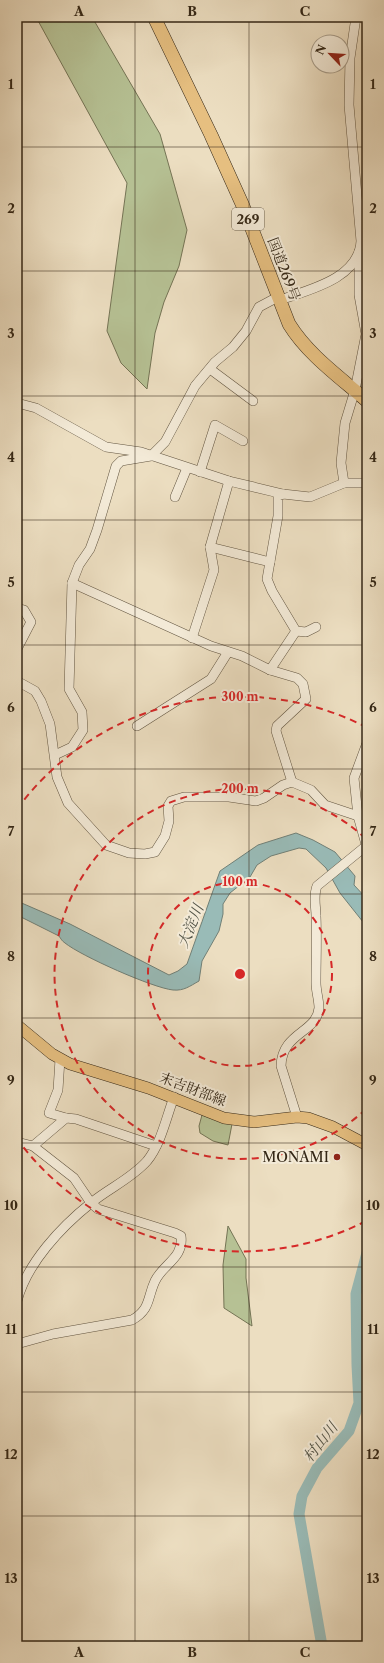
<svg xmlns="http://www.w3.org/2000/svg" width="384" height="1663" font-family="'Libre Caslon Text','Noto Serif JP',serif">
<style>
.green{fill:#b6c194;stroke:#757455}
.water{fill:#99bbb7;stroke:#718077}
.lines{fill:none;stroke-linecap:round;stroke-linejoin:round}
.river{stroke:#99bbb7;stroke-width:11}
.minor-casing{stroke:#625541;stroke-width:10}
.major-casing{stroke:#342716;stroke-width:12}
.highway-casing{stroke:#342716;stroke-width:14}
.minor{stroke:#f3ead7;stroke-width:9}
.major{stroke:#e6bf80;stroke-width:11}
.highway{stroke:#e6bf80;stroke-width:13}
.grid{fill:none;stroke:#342716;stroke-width:1;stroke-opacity:0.55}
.ring{fill:none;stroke:#d62828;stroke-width:2;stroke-dasharray:7 5}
.poi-dot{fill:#8f2418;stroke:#f3ead7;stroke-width:1.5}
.labels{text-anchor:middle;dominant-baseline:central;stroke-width:4;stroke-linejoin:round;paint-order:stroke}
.shield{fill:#f3ead7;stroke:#6d6250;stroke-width:1}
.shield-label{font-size:13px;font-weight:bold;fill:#342716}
.street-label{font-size:14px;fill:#342716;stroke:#f3ead7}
.poi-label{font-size:14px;fill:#342716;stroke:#f3ead7;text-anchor:end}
.water-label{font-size:15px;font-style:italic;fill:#525346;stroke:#f3ead7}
.centre{fill:#d62828;stroke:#f3ead7;stroke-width:2}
.ring-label{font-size:12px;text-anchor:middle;font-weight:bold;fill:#d62828;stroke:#f3ead7;stroke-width:4;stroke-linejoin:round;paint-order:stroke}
.neatline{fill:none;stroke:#342716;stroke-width:1.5}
.grid-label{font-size:13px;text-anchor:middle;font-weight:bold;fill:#342716}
</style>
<rect width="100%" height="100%" fill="#ecdec1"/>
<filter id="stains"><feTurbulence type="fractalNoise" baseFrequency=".005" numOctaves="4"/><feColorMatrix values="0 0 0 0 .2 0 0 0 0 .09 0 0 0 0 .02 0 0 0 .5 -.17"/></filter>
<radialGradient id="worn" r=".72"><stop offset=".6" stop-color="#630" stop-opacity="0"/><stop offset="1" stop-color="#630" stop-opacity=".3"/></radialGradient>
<g class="green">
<polygon points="36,17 92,17 160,134 187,230 179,266 164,302 155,333 147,389 121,363 107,331 127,183"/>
<polygon points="202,1115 232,1124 228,1145 213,1141 200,1133 199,1126"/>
<polygon points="228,1226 246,1259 246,1278 252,1326 224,1308 223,1265"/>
</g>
<path class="water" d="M 296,833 L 313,840 L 335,852 L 355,876 L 354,885 L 367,899 L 367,927 L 340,893 L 326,868 L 306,849 L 299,848 L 271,856 L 257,865 L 250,877 L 230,893 L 223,904 L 223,914 L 219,931 L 202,961 L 199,981 C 190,986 184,991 173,990 C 153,988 81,956 65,943 C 62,941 61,939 59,936 L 17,915 L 17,901 L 70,924 L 169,975 L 178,971 L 187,964 L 220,871 L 258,845 Z"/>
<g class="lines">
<polyline class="river" points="322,1646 299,1514 302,1496 317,1468 349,1431 359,1403 357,1365 356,1294 367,1253"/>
<g class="minor-casing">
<g id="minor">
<polyline points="210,369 253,401"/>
<polyline points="17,403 36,408 106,447 141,452 229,481 283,494 310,497 344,483 367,483"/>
<polyline points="200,472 215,425 243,441"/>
<polyline points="344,483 341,463 345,423 355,390 366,334 359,295 359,252"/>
<polyline points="283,494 278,496 278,516 267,579 272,591 296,631 306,632 316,627"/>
<polyline points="175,497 187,468"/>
<polyline points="210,547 270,562"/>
<polyline points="72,583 211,646 242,656 270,670 297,678 303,684 306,699 277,726 276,731 292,782"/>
<polyline points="17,608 24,610 31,622 17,649"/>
<polyline points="192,638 214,570 210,547 229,481"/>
<polyline points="270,670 296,631"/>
<polyline points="17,681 35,691 41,701 50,724 57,777 68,803 106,845 129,853 145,854 155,852 165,836 169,821 168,806 171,801 184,797 229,797 256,801 264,798 283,785 292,782 311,790 325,805 358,816"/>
<polyline points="137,726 211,679 228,652"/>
<polyline points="367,743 354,778 358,816 367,848"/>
<path d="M 55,755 L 72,747 L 83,730 L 82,712 L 69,689 L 72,583 L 79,565 L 90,549 L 97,530 L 116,466 L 121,461 L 151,456 L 165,442 L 195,386 L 215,362 L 233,347 L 246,331 L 259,307 L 274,299 L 280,300 C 308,290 359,279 361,241 L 349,105 L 350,58 L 356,17"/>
<polyline points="60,1059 58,1090 49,1113 66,1118"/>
<path d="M 297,1117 L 281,1066 C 282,1032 317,1033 319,1008 C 319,1000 316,991 316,983 C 316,961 317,938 316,916 C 316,906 313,896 317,886 L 366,846"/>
<path d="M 17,1142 L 33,1146 L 74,1178 L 91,1203 L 98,1209 L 175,1233 L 181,1236 C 184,1258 163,1264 155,1281 C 147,1298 151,1309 132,1320 L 53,1334 L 17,1344"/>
<polyline points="33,1146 66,1118 76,1119 156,1146"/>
<path d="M 17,1301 C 27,1263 61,1227 91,1203 C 109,1188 131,1179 147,1161 C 161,1144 166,1118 174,1097"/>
</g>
</g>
<g class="major-casing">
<polyline id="major" points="17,1025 52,1054 70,1064 148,1088 224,1118 254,1122 297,1117 308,1118 333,1127 367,1145"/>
</g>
<g class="highway-casing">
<path id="highway" d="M 154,17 L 211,135 L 243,206 L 289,324 C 308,355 341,378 367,401"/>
</g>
<use href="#minor" class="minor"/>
<use href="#major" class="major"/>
<use href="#highway" class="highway"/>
</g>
<path class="grid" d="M 135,17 L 135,1646M 249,17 L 249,1646M 17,147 L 367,147M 17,271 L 367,271M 17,396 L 367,396M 17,520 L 367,520M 17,645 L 367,645M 17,769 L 367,769M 17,894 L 367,894M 17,1018 L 367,1018M 17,1143 L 367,1143M 17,1267 L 367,1267M 17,1392 L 367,1392M 17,1516 L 367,1516"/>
<g class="ring">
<circle cx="240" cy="974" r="92"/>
<path d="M366 1109A185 185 0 1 1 366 839"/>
<path d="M366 1221A277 277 0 0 1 17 1139M17 809A277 277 0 0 1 366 727"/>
</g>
<circle class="poi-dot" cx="337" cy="1157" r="4"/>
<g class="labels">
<rect class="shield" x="232" y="208" width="32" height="22" rx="3"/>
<g class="shield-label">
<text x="248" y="219">269</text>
</g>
<g class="street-label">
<text transform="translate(284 269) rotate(69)">国道269号</text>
<text transform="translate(193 1089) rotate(21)">末吉財部線</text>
</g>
<g class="poi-label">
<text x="329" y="1157">MONAMI</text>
</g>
<g class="water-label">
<text transform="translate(190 926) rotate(-68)">大淀川</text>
<text transform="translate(320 1442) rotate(-52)">村山川</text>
</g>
</g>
<circle cx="240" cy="974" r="6" class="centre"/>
<g class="ring-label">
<text x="240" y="701">300 m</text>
<text x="240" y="793">200 m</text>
<text x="240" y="886">100 m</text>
</g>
<rect width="384" height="1663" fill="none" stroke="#ecdec1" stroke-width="44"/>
<g transform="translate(330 54) rotate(295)"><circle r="19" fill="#f3ead7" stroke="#a79c8a"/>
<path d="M0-3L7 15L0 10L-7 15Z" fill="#8f2418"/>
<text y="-6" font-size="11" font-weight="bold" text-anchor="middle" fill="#342716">N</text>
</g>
<rect x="22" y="22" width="340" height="1619" class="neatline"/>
<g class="grid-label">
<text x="79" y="16">A</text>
<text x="192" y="16">B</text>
<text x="305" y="16">C</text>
<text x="11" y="89">1</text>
<text x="373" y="89">1</text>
<text x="11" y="213">2</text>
<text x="373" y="213">2</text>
<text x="11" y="338">3</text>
<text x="373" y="338">3</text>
<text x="11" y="462">4</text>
<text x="373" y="462">4</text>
<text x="11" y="587">5</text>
<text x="373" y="587">5</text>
<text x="11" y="712">6</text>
<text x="373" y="712">6</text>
<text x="11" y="836">7</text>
<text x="373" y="836">7</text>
<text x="11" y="961">8</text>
<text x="373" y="961">8</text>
<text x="11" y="1085">9</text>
<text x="373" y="1085">9</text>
<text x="11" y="1210">10</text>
<text x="373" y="1210">10</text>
<text x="11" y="1334">11</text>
<text x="373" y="1334">11</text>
<text x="11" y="1459">12</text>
<text x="373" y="1459">12</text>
<text x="11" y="1583">13</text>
<text x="373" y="1583">13</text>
<text x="79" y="1657">A</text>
<text x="192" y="1657">B</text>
<text x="305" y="1657">C</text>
</g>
<rect width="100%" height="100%" filter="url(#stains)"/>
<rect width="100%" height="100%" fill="url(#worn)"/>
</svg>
